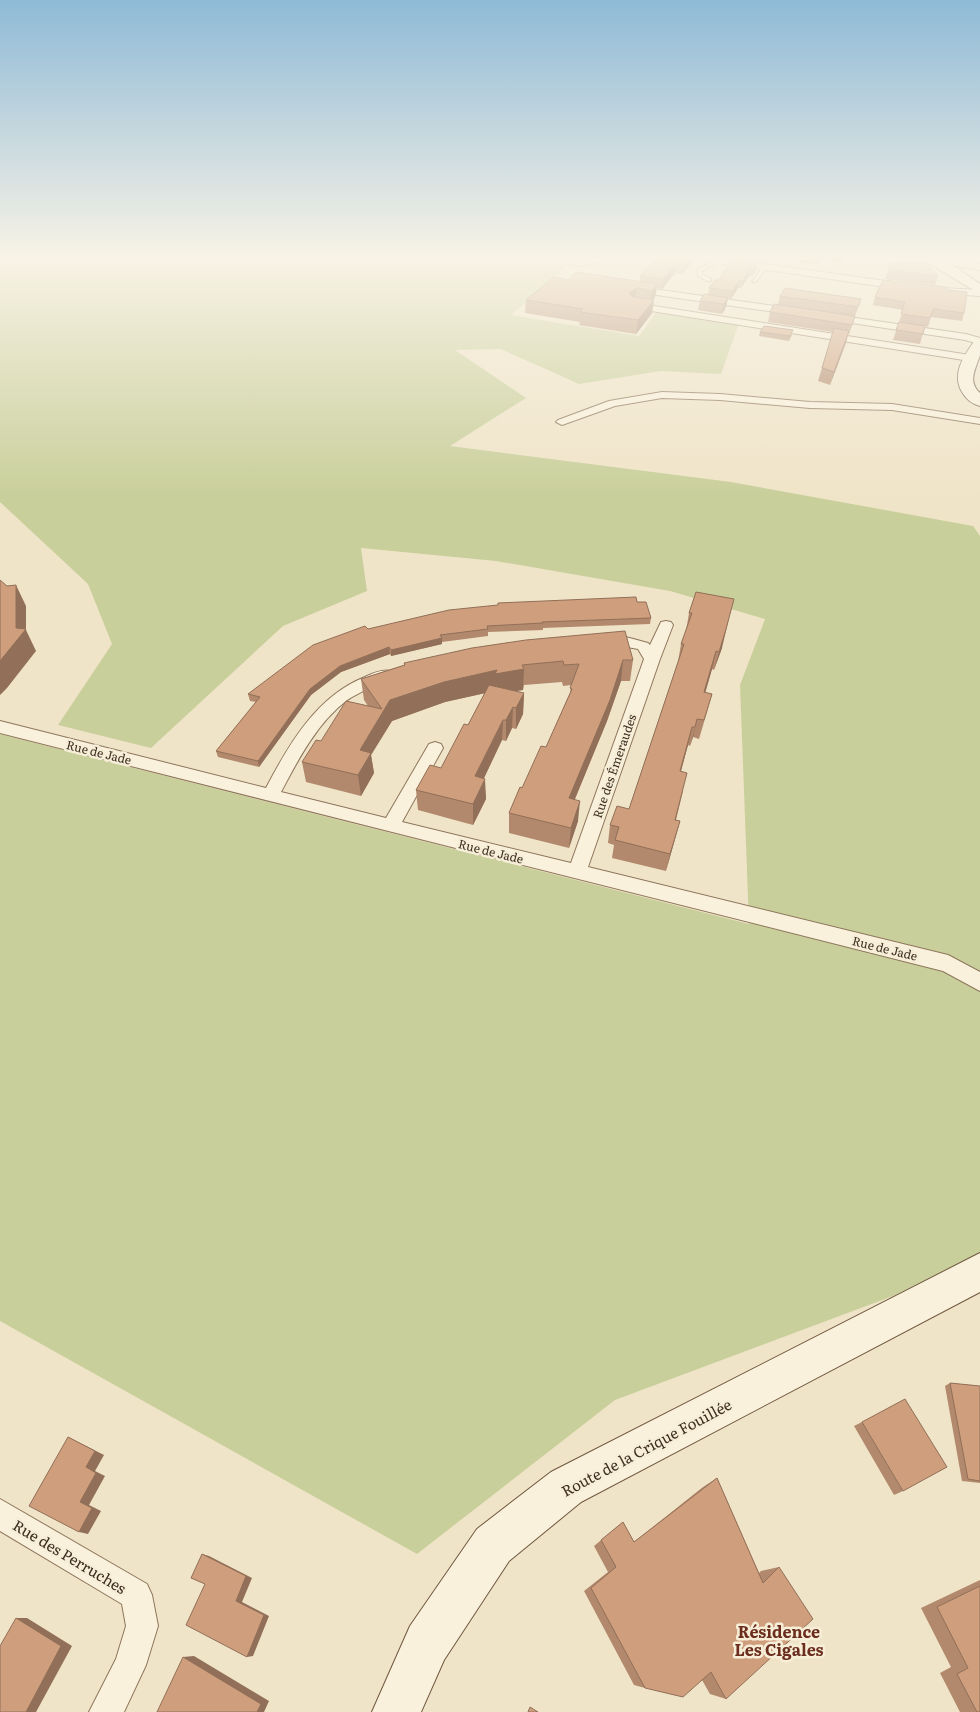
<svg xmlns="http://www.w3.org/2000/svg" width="980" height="1712" font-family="Literata,serif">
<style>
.green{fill:#c9cf9b}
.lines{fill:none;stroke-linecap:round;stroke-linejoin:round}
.lane-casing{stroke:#8d765c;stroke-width:2}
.street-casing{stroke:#8d765c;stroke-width:2}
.secondary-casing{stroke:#6f573f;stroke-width:2}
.lane{fill:#faf1dc;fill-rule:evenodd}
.street{fill:#faf1dc;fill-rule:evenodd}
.secondary{fill:#faf1dc;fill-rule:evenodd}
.wall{fill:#b2896c}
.shaded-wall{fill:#916f58}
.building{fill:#cf9f7d;stroke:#916f58}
.labels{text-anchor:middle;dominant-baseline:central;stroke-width:5;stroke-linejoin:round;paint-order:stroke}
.street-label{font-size:12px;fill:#3d2e20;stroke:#f7eed8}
.near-street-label{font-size:15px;fill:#3d2e20;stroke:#f7eed8}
.near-neighbourhood-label{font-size:16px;font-weight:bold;fill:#6b2e1e;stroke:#f7eed8}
</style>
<rect width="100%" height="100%" fill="#f0e4c8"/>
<polygon class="green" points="0,255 500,255 567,266 511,315 639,336 658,310 739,323 721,374 661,371 579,384 501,349 455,350 526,398 450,446 731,482 973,526 980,536 980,1253 893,1296 615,1400 417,1554 0,1321 0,734 749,924 740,685 765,619 670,591 496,561 361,548 367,591 283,626 151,748 58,725 112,644 88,584 0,502"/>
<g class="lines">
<g class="lane-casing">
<g id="lane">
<polygon points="718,259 722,260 702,271 702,274 711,279 711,281 707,281 698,276 698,269"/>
<polygon points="763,266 767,267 756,282 752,282"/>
</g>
</g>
<g class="street-casing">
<g id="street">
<path d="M 600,255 L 613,255 C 601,265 573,270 560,260 L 564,257 L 585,260 Z"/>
<polygon points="679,255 702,255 907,284 912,287 907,290 683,258"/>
<polygon points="929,256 980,264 980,270 926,261 925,259"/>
<polygon points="632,286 796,309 801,312 796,315 629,291 629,287"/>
<polygon points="941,288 980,290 980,296 938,293 936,291"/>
<polygon points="635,303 970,355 975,358 970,361 632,308 630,306"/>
<polygon points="828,314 966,334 980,338 980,344 965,340 825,319 825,315"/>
<polygon points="662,392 720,394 810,402 892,404 980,418 980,424 892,410 810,408 720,400 662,398 615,406 562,425 556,422 558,420 609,401"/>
<path d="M 666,621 L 671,622 L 673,625 L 660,659 L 588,867 L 948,955 L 980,972 L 980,991 L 943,971 L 0,733 L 0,721 L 266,788 C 289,744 317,696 365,677 C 373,673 382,669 391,671 L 393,675 C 391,678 355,694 346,701 C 317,723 298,760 281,792 L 386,818 L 429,744 L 435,742 L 441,744 L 443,748 L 402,822 L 571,863 L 644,659 L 638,649 C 624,646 611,646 599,643 L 596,640 L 599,637 C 615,632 632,639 648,643 L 650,645 L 661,622 Z"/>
<polygon points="0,1499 147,1584 152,1595 158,1626 146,1665 124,1712 89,1712 116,1659 126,1626 122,1604 0,1531"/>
</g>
</g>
<g class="secondary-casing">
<g id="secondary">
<polygon points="915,255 931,255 957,268 980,284 980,294"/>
<path d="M 980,339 C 980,344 980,350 980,355 C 976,369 967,381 980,393 L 980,406 C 973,404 968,401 964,395 C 950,376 963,357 975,340 Z"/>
<polygon points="980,1253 980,1292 581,1502 509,1561 444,1660 421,1712 372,1712 410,1626 477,1529 551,1472"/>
</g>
</g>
<use href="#lane" class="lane"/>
<use href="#street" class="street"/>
<use href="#secondary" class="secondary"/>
</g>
<g class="wall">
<polygon points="691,255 693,255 693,261 682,274 675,273 662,289 657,288 655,297 653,300 654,300 652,313 636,334 579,325 580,322 525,313 526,300 569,280 640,282 640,276"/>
<polygon points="716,255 765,255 761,262"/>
<polygon points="801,255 846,255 842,263 819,260 818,264 800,262"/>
<polygon points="757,263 756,270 752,276 749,276 741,288 738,288 731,299 728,298 726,307 722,314 698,310 700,301 708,295 709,288 719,280"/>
<polygon points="888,270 938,276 935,285 885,279"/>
<polygon points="883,280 964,313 962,321 931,317 928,327 925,326 920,344 893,340 903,310 873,305 875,297"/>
<polygon points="780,296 861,299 858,308 855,316 852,326 849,334 848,334 830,385 818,381 833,332 768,322 770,312 778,305"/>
<polygon points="760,332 792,335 789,341 759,336"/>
<polygon points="696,592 722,648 714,670 712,669 705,693 712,694 707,712 699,739 693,737 690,746 688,745 681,771 683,791 676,820 680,821 666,871 612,858 614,845 608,843 610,825 629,809 678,662 681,644 686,631 689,613"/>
<polygon points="637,602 651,618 650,624 543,628 543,630 488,632 488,636 442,642 442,644 391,656 390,654 341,672 311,695 259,767 218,757 216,751 256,702 250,701 248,694 368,629"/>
<polygon points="633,660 630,681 621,681 607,721 575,799 578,821 569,848 509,833 509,813 522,788 546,747 570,693 571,685 563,686 562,682 524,685 523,690 515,691 524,693 523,714 516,729 512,728 506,741 502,740 484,778 486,799 473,825 418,810 416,790 441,768 468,725 485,693 445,702 392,721 371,755 374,773 361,796 306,782 302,762 321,741 368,706 364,700 361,679 404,665 404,663"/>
<polygon points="950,1383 980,1386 980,1483 962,1481 945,1386"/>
<polygon points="862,1422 903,1491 894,1495 854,1426"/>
<polygon points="717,1478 759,1573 761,1571 779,1567 726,1699 710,1694 702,1680 645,1688 634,1685 584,1591 608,1572 594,1546 623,1522 634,1542 703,1487"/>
<polygon points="980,1580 980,1712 960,1712 940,1673 951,1667 921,1608"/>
</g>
<g class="shaded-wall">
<polygon points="691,255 693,255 693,261 682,274 683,264"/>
<polygon points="763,255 765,255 761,262"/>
<polygon points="757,263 756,270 752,276 754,269"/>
<polygon points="676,264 675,273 662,289 663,279"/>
<polygon points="750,268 749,276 741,288 743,281"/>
<polygon points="739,280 738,288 731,299 733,291"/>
<polygon points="657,284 655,297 650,303 652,291"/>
<polygon points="637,288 635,301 629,293"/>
<polygon points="728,298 726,307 722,314 724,304"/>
<polygon points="654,300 652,313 636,334 638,320"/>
<polygon points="849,331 846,343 830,385 834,372"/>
<polygon points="16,585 26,606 26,630 36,651 7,688 0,695 0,661 16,628"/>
<polygon points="729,618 722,648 714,670 719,652"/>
<polygon points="442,638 442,644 391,656 391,650"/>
<polygon points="389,647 390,654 341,672 311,695 259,767 258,761 310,689 340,666"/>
<polygon points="716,651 712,669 700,711 704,692"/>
<polygon points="623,660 621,681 607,721 567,818 569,798"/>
<polygon points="524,669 523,690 495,694 495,691 445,702 392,721 371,755 374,773 361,796 358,775 360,750 390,700 444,682 497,670"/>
<polygon points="524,693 523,714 516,729 516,708"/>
<polygon points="513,707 512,728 506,741 506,720"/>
<polygon points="697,719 693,737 690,746 695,727"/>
<polygon points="503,720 502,740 475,797 475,776"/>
<polygon points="692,727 688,745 676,789 680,771"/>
<polygon points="485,779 486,799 473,825 473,804"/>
<polygon points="580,801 578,821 569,848 571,828"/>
<polygon points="680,821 675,839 666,871 670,854"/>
<polygon points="68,1437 104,1455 95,1471 105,1476 89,1505 101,1511 88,1534 79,1532 80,1502"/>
<polygon points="202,1554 209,1556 252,1578 242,1602 269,1616 253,1656 247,1657 236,1601"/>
<polygon points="16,1618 27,1618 72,1646 36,1712 26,1712"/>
<polygon points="194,1656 269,1701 264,1712 257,1712 183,1657"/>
</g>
<g class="building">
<polygon points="660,255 691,255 683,264 676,264 663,279 640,276"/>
<polygon points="731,259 757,263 754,269 750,268 743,281 739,280 733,291 709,288 715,280 719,280"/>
<polygon points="891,263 927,263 938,276 888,270"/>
<polygon points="576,272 657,284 652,291 637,288 629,293 633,297 654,300 638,320 580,312 583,309 526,300 554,277 569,280"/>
<polygon points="883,280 946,287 948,290 967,292 964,313 933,309 930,318 901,314 905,302 875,297"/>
<polygon points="785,288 861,299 858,307 780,296"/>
<polygon points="704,294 728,298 724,304 700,301"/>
<polygon points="774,304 855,316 852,325 770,312"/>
<polygon points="899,322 925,326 923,334 896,330"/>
<polygon points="764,326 793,330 790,336 760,332"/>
<polygon points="834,328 849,331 834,372 822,368"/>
<polygon points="0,580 7,586 16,585 16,628 26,629 0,661"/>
<polygon points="696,592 734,599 726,629 719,652 716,651 704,692 712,694 704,720 697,719 695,727 692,727 680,771 687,773 675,820 680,821 670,854 615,840 619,827 610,825 617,806 629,809 684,644 681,644 692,613 689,613"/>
<polygon points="636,597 637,602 646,602 651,618 542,622 543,623 487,626 488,629 440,635 442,638 391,650 389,647 340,666 310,689 258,761 216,751 260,697 248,694 313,645 365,626 368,629 449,610 498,605 498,603"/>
<polygon points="625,631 633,660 623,660 610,700 569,798 580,801 571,828 509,813 520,787 522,788 541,746 546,747 572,689 570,688 579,664 564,665 563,661 522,665 524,669 495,674 497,670 444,682 390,700 360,750 371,753 358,775 302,762 316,740 321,741 346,701 382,709 361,679 405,665 404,663 472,648 526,640"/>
<polygon points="489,685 524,693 516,708 513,707 506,720 503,720 475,776 485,779 473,804 416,790 430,765 441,768 464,724 468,725"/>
<polygon points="950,1383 980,1386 980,1481 968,1479"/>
<polygon points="905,1399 947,1467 903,1491 862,1422"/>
<polygon points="68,1437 95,1451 86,1467 96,1473 80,1502 92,1508 79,1532 29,1506"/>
<polygon points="717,1478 763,1583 779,1567 813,1619 726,1699 711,1672 683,1697 645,1688 591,1588 616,1567 601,1540 623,1522 634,1542"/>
<polygon points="202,1554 246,1576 236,1601 264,1615 247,1657 186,1625 205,1584 191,1578"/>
<polygon points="980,1586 980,1712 977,1712 957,1674 968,1668 937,1607"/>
<polygon points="16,1618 61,1646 26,1712 0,1712 0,1646"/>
<polygon points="183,1657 261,1704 257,1712 157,1712"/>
<polygon points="530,1707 538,1712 528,1712"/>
</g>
<linearGradient id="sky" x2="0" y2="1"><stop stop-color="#8fbad6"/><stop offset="0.52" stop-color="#f8f3e6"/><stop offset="1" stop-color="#f8f3e6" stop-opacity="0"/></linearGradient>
<rect width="980" height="495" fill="url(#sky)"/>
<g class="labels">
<g class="street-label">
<text transform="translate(99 752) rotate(14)">Rue de Jade</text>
<text transform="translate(614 766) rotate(-71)">Rue des Émeraudes</text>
<text transform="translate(491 851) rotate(14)">Rue de Jade</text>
<text transform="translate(885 948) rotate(14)">Rue de Jade</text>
</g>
<g class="near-street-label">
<text transform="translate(646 1447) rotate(-28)">Route de la Crique Fouillée</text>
<text transform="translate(70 1556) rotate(31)">Rue des Perruches</text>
</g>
<g class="near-neighbourhood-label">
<text x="779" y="1631">Résidence<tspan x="779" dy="18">Les Cigales</tspan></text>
</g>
</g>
</svg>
